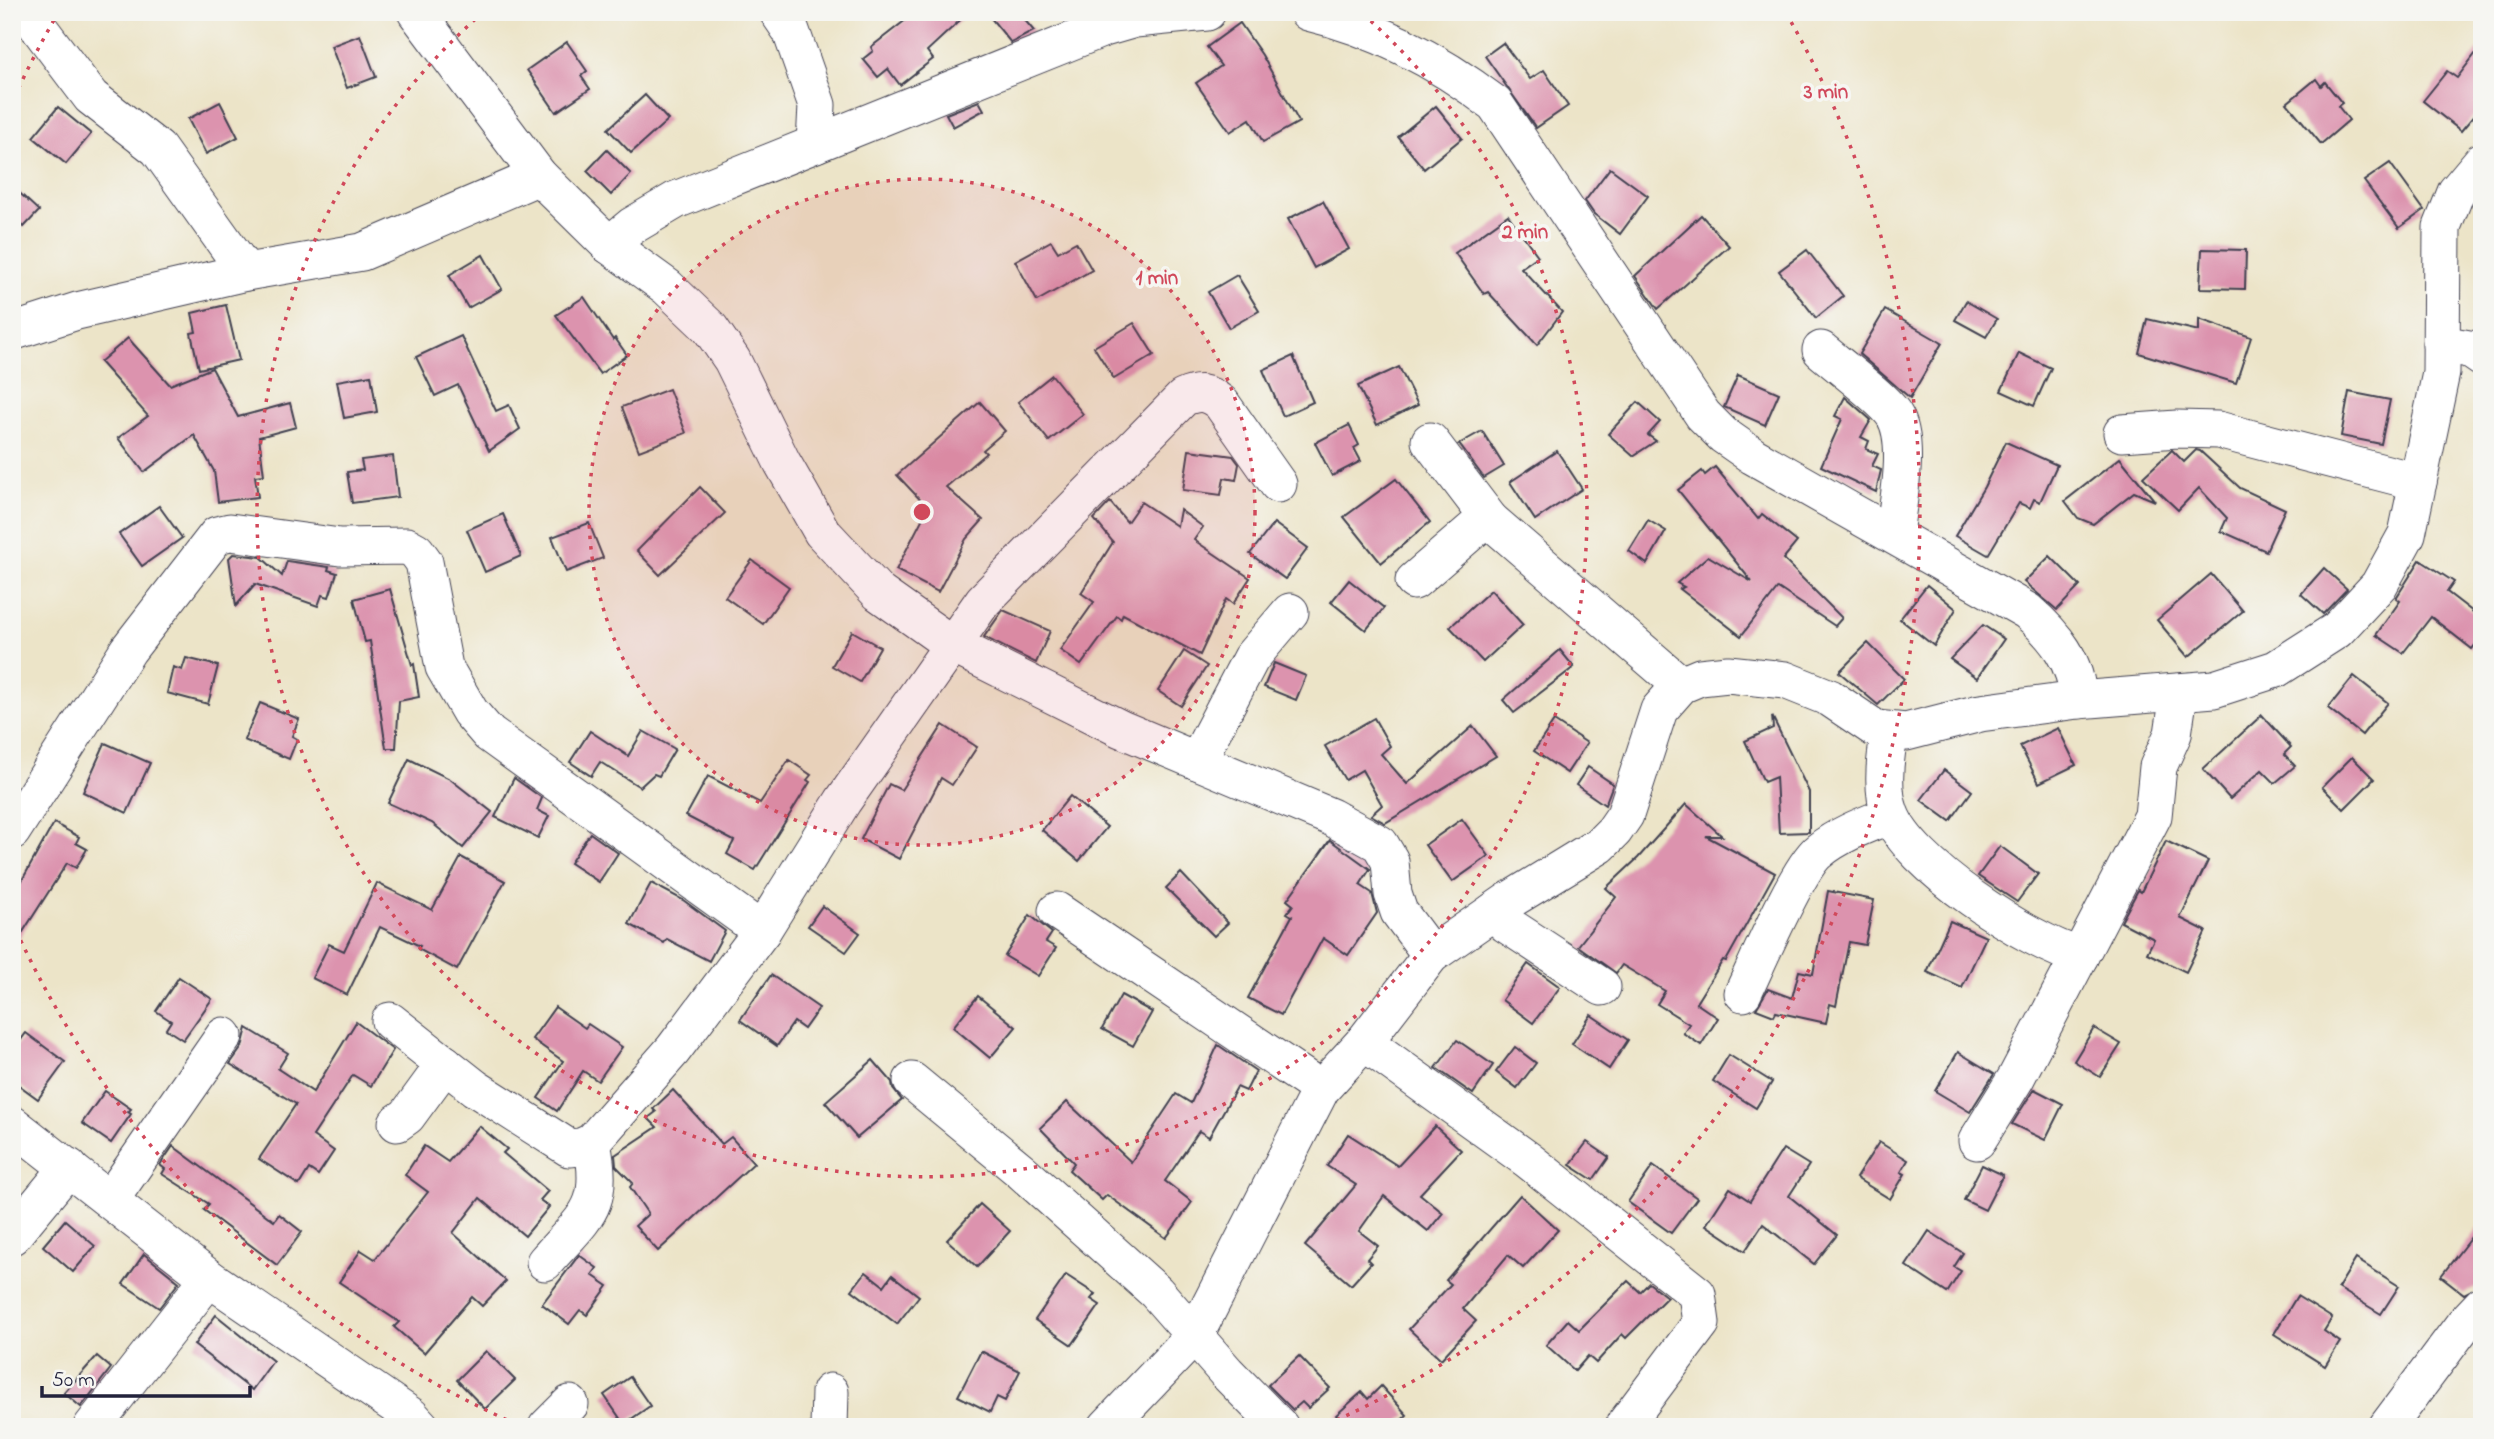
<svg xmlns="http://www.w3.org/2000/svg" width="2494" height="1439" font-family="'Indie Flower',sans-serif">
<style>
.building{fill:#dc93ae}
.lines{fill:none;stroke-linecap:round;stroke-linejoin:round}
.minor-casing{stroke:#403f50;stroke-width:39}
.minor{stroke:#fff;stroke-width:37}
.ring{fill:none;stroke:#d1495b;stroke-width:3.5;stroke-dasharray:3.5 7}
.centre{fill:#d1495b;stroke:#f6f6f2;stroke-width:3.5}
.ring-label{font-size:21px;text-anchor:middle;font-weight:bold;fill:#d1495b;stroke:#f6f6f2;stroke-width:7;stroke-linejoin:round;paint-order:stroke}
</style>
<rect width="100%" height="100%" fill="#f6f6f2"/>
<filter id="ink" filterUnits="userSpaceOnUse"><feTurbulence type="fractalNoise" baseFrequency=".0143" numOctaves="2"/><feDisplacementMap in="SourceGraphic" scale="14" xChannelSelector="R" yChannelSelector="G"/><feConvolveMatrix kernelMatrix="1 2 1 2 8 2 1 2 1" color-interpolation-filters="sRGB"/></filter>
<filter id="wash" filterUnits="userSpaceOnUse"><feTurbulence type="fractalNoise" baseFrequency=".00686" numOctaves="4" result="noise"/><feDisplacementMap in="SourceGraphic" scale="28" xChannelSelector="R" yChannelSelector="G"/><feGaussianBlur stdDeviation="1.57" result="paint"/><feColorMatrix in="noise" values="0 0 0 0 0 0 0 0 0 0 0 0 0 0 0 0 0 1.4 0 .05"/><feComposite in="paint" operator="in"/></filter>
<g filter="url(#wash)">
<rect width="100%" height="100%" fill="#ece4c8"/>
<g id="blocks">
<g class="building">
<polygon points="916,12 969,12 927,51 933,59 900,85 888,69 878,77 863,59 873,51 871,47"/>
<polygon points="986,12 1018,12 1034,31 1011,43"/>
<polygon points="1240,23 1262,55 1299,122 1263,142 1250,119 1230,132 1196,83 1221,66 1207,47"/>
<polygon points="360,35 376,77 347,88 331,46"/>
<polygon points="567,42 587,71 581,76 590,89 556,112 527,70"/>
<polygon points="1503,43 1530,79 1544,70 1568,106 1536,128 1485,56"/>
<polygon points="2482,45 2482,106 2461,131 2423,101 2447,71 2457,78"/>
<polygon points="2316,79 2321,86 2325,82 2342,103 2338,106 2349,120 2321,144 2287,103"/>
<polygon points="645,95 668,120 631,153 608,129"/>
<polygon points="979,101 984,110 953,127 946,114"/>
<polygon points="220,102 238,137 206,154 188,119"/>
<polygon points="1436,106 1462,138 1424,169 1398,137"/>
<polygon points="58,107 91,134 66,164 33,137"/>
<polygon points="607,150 631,174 611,195 587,171"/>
<polygon points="2390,163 2424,210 2399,228 2364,181"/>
<polygon points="1610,168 1648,196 1620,234 1594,214 1585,201"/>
<polygon points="12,186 39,211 24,227 12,216"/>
<polygon points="1323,201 1349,249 1314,268 1288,219"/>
<polygon points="1508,215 1538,256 1521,268 1562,312 1537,345 1488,292 1484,294 1455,253"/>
<polygon points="1701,215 1729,246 1658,309 1635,276"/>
<polygon points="1051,241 1058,252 1076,242 1092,270 1037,301 1015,261"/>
<polygon points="2202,249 2246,250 2245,289 2200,288"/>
<polygon points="1807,250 1843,296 1816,318 1779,271"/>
<polygon points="483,255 502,289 468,308 449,275"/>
<polygon points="1237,275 1259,311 1229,328 1208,292"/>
<polygon points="584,297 613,340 615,338 627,355 600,374 556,315"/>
<polygon points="1966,301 1997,319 1986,337 1955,320"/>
<polygon points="226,305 239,360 199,369 191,333 196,332 192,313"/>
<polygon points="1885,310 1942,343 1910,398 1859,354"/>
<polygon points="2147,319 2199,331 2199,319 2251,337 2236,383 2139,353"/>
<polygon points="1134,323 1154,355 1114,379 1094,347"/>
<polygon points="461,336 496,411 509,405 520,429 489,451 458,385 435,396 416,357"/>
<polygon points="128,338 170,385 212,368 238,417 290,403 296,427 259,437 264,475 255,476 258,497 218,502 214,471 194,435 144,472 118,438 148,416 100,362"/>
<polygon points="2019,353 2051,368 2034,406 2001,391"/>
<polygon points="1293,356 1313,402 1283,416 1263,370"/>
<polygon points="1399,367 1418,405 1377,425 1358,386"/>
<polygon points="371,375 377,412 344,418 337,381"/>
<polygon points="1052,375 1083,414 1049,441 1018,402"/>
<polygon points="1738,375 1779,393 1765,425 1724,407"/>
<polygon points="669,389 686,433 639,451 622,407"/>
<polygon points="2349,392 2390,400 2381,444 2341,436"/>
<polygon points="1845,397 1871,420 1861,437 1869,441 1866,449 1878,454 1872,466 1881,470 1876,492 1821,466 1842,419 1835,416"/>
<polygon points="980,402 1005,431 983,450 986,453 946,487 983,520 966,539 938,592 896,570 928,508 897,475"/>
<polygon points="1638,402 1660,422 1648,435 1656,441 1633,456 1608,434"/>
<polygon points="1349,425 1359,445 1354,448 1361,461 1332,476 1315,443"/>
<polygon points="1482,431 1504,466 1484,478 1459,444"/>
<polygon points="2006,442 2057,465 2040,502 2034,499 2030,508 2019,503 1988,555 1955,536 1984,487"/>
<polygon points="1189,450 1233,456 1239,464 1236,480 1224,478 1221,495 1183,490"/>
<polygon points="2172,450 2184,462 2196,450 2200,451 2240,488 2285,509 2266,551 2221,531 2227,518 2199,488 2178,510 2143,477"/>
<polygon points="1557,451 1582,489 1535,520 1510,482"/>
<polygon points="393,456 398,497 352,503 347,472 363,470 361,460"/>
<polygon points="2120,458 2155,501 2134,492 2093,524 2078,518 2065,501"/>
<polygon points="1715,467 1758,519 1762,514 1797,542 1783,559 1842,618 1835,626 1778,588 1741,636 1680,589 1684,587 1677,583 1708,556 1752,582 1678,490 1702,471 1705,475"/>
<polygon points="1396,479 1430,522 1381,563 1344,517"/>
<polygon points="700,487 725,513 660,575 637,551"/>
<polygon points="1110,502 1127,522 1141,502 1177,526 1180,510 1203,527 1194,540 1250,578 1233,604 1226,599 1200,655 1123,614 1121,619 1117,616 1081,665 1060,650 1094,602 1081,593 1113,542 1094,519"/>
<polygon points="159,506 182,538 142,566 119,534"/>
<polygon points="503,514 521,556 485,572 467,530"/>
<polygon points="1648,520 1666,531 1647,564 1629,551"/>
<polygon points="589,523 603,558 566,572 552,537"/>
<polygon points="1274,523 1308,548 1285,579 1250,554"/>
<polygon points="233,554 261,557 282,576 287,561 329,567 328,570 337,573 329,597 322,595 318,606 255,584 236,606 229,558"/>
<polygon points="2050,556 2080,586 2057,610 2024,582"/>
<polygon points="752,560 789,587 763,624 725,597"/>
<polygon points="2420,560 2454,582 2447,592 2482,619 2482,636 2472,649 2431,617 2403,653 2376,635 2400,601 2396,598"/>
<polygon points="2324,568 2347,589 2323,614 2301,594"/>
<polygon points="2211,574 2243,611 2188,657 2157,620"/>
<polygon points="1349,580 1384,608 1366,630 1331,602"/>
<polygon points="1927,585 1956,609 1934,646 1900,619"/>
<polygon points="390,589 412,665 414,664 419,697 399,701 396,748 386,748 370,641 365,642 354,599"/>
<polygon points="1491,590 1523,625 1483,662 1450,627"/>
<polygon points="1003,610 1050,631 1036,663 984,637"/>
<polygon points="1983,625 2004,639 1977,678 1950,659"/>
<polygon points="852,631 880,647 860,682 832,666"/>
<polygon points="1868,643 1904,679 1878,705 1839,672"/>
<polygon points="1560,650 1574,667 1514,713 1503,700"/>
<polygon points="1184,651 1207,666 1181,706 1158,691"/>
<polygon points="186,658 218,666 208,704 167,693 173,667 182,670"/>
<polygon points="1274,663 1306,676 1296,700 1264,687"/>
<polygon points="2354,676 2388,703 2362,735 2328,708"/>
<polygon points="260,703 299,719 292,736 297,739 289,759 244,740"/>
<polygon points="2262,715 2291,747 2284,754 2295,766 2275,783 2262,770 2230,799 2203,769"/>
<polygon points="1772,716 1809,792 1809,832 1779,833 1776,777 1764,782 1745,741 1773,728"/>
<polygon points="1374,718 1390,746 1381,754 1407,784 1473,726 1496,756 1385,823 1371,815 1382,805 1362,770 1345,780 1325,746"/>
<polygon points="1554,721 1587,743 1567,773 1534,751"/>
<polygon points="943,725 977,747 952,785 941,778 899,859 861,839 889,784 901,790"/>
<polygon points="2058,728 2076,765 2039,783 2020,746"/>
<polygon points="590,731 628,756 643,731 675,749 659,776 654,774 640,787 600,762 591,776 570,762"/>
<polygon points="105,743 150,763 127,813 83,792"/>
<polygon points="2352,757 2374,779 2344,809 2322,787"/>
<polygon points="409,759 450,779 492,812 463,848 432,823 388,803"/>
<polygon points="789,760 811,775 807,780 810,782 755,870 727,854 734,841 686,816 708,776 760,803"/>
<polygon points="1588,767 1613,784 1605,805 1576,785"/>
<polygon points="1944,770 1972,791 1950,821 1921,800"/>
<polygon points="514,778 542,798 537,810 549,816 538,838 495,817"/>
<polygon points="1070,796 1107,827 1079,861 1042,830"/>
<polygon points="1686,804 1722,836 1706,836 1775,873 1726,961 1723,960 1696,1003 1718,1018 1701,1045 1683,1033 1689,1024 1657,1004 1665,991 1622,965 1616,973 1578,946 1616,897 1606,888 1638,858"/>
<polygon points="1462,819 1489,856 1452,882 1425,845"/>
<polygon points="54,823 79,837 76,843 87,849 76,868 67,863 12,949 12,876 21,882"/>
<polygon points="590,833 618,853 599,882 570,863"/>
<polygon points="1330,840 1370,869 1360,885 1372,893 1377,913 1348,955 1323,938 1281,1015 1248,998 1292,916 1287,913 1293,905 1287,900"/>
<polygon points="2166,841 2208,861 2180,918 2206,931 2186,972 2147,953 2154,939 2121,922 2138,890 2141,892"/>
<polygon points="2000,846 2038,874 2017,902 1978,876"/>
<polygon points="461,857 505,881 457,970 418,949 420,946 380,927 347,995 312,978 329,944 344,951 377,883 432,910"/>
<polygon points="1181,873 1228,923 1214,936 1166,888"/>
<polygon points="651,883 683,900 725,931 709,961 667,939 664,943 629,924"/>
<polygon points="1828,891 1874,900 1865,945 1849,942 1836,1006 1830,1004 1826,1023 1776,1012 1774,1016 1756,1009 1768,989 1792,998 1799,971 1813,974"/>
<polygon points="822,906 860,933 846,952 808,926"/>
<polygon points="1030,915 1052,933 1046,942 1056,948 1038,976 1005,956"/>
<polygon points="1950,921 1986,937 1962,988 1927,972"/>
<polygon points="1528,964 1560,987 1533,1023 1502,1000"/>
<polygon points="771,975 819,1008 804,1029 794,1022 777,1046 740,1020"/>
<polygon points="179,977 212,999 183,1040 166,1029 171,1021 156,1011"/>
<polygon points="1121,995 1152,1012 1133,1046 1102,1029"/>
<polygon points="978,996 1016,1027 990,1058 953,1027"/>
<polygon points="555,1007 585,1028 588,1024 622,1047 598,1081 583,1071 557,1111 538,1098 563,1061 532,1039"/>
<polygon points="1591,1015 1628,1040 1609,1069 1572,1044"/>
<polygon points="356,1022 393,1050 371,1086 353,1075 313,1136 334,1151 318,1175 309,1169 299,1185 259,1159 296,1104 230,1064 242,1047 247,1028 288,1053 278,1069 313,1092"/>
<polygon points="2094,1028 2121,1044 2100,1077 2074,1061"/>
<polygon points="26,1033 65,1062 38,1099 12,1080 12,1052"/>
<polygon points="1457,1040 1493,1065 1473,1094 1436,1068"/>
<polygon points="1218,1045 1256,1071 1246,1091 1237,1087 1209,1137 1199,1131 1165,1181 1192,1202 1166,1238 1107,1195 1102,1200 1069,1170 1074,1163 1040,1128 1067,1102 1131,1162 1176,1094 1191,1103"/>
<polygon points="1515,1047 1536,1063 1517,1088 1496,1072"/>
<polygon points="1958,1052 1994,1074 1970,1112 1935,1091"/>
<polygon points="1729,1055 1772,1082 1756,1108 1713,1081"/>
<polygon points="873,1060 892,1082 893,1089 902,1100 857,1138 825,1102"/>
<polygon points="2034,1089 2063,1104 2045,1140 2012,1124"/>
<polygon points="673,1090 722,1144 731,1137 754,1163 658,1251 635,1226 648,1214 630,1187 633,1183 616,1166 615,1155 657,1127 648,1118 656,1112 653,1109"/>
<polygon points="105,1091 131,1109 128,1112 131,1114 111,1143 82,1123"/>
<polygon points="479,1126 507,1149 503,1153 548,1191 540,1200 549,1207 525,1236 480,1198 453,1233 506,1281 482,1306 472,1297 424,1353 394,1327 399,1322 339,1282 361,1250 375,1259 428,1192 405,1175 424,1146 448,1162"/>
<polygon points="1435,1126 1461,1150 1420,1194 1443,1213 1428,1231 1384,1196 1359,1231 1378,1246 1367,1259 1371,1263 1351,1285 1305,1246 1356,1185 1327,1166 1348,1134 1398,1166"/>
<polygon points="1587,1142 1609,1157 1593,1180 1570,1165"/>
<polygon points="1879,1142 1908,1160 1901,1172 1905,1174 1890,1199 1856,1178"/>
<polygon points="173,1146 274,1221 279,1214 302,1232 277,1265 204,1210 209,1204 162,1174 165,1169 160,1165"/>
<polygon points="1783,1149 1809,1165 1789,1196 1837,1235 1814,1264 1763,1224 1745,1251 1706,1225 1730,1188 1750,1201"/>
<polygon points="1982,1165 2003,1175 1985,1210 1964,1200"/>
<polygon points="1653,1166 1697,1198 1671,1233 1628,1202"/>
<polygon points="1520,1195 1558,1230 1523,1268 1508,1255 1463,1309 1476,1321 1441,1359 1409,1329 1451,1284 1446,1280"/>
<polygon points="980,1204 1010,1231 977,1267 947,1240"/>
<polygon points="65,1220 95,1246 73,1272 43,1246"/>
<polygon points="2482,1223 2482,1285 2464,1294 2441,1276"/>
<polygon points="1929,1231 1963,1253 1954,1267 1961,1271 1947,1293 1906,1266"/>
<polygon points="144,1254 179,1282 159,1308 123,1284"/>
<polygon points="579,1255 597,1268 592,1275 608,1286 587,1315 580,1310 569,1324 542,1304"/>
<polygon points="2356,1259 2399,1286 2381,1314 2338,1288"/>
<polygon points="866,1272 884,1286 892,1275 919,1296 897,1324 852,1290"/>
<polygon points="1066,1275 1095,1294 1091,1299 1100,1305 1072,1345 1035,1320"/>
<polygon points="1628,1281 1640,1292 1649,1283 1667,1297 1626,1338 1622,1334 1596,1363 1588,1356 1575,1371 1546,1345 1568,1320 1579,1330"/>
<polygon points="2297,1296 2332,1318 2324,1331 2340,1342 2325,1366 2274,1334"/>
<polygon points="216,1315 273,1361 252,1390 194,1345"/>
<polygon points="486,1351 515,1380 485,1409 457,1380"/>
<polygon points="981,1351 1020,1371 1005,1401 997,1397 990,1412 958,1396"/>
<polygon points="97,1356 111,1368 81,1407 64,1393"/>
<polygon points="1299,1356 1330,1388 1308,1408 1302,1402 1293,1410 1268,1385"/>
<polygon points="630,1377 650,1406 624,1424 604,1395"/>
<polygon points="1381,1386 1407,1415 1394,1427 1346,1427 1336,1415 1362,1392 1368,1399"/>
</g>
</g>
</g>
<g filter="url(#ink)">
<use href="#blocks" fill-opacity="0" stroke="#403f50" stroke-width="2"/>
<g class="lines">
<g class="minor-casing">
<g id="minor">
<polyline points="27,12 91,97 158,149 246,272"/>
<polyline points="416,12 539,176 609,245 667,287 710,328 732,360 782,462 822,532 879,593 951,644 1121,729 1331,817 1380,844 1390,861 1393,894 1399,912 1431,955"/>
<polyline points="778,12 791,31 817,105 815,144"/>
<path d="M 1308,12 C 1376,28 1440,62 1495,104 L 1703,415 L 1723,435 L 1753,456 L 2027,611 C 2055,635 2077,662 2078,700"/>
<polyline points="609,245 632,226 676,200 1104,28 1135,19 1207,12"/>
<polyline points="12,332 77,311 246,272 362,252 539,176"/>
<polyline points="2441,344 2469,349 2482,358"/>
<path d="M 1821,350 C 1837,364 1885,400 1894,415 C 1911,442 1898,503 1894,533"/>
<polyline points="2122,433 2177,429 2218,430 2418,482"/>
<polyline points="1430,441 1490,520"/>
<polyline points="1414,581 1481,523 1490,520 1681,685"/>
<path d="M 1890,732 C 1885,757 1881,789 1890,813 C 1908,864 2028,942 2080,956"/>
<polyline points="1197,761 1251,658 1290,612"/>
<polyline points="12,831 128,650 217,535 230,532 340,547 407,546 416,551 424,562 444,667 470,712 489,734 762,931"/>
<polyline points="1057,911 1321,1089"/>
<polyline points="1494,911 1506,924 1602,987"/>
<path d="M 1743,993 C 1757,964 1798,867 1819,851 C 1840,834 1865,825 1890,815"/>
<path d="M 390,1021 L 475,1088 L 569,1148 L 581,1147 L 592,1142 L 673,1050 L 762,931 L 843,801 L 983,601 L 1183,398 C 1199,391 1207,392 1221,403 L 1278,484"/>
<polyline points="1364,1042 1528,1160 1697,1294 1701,1323 1623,1427"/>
<polyline points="912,1081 1020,1170 1156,1292 1227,1373 1280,1427"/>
<polyline points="397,1123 407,1116 445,1064"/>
<polyline points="12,1124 209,1278 411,1416 421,1427"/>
<polyline points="1977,1141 2016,1078 2153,816 2158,767 2173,734 2179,694"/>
<polyline points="110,1200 224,1036"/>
<polyline points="12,1236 69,1167"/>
<path d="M 545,1262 C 587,1214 605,1209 592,1142"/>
<polyline points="92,1427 209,1278"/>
<polyline points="547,1427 570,1404"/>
<polyline points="829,1427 830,1392"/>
<polyline points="1107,1427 1195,1335 1321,1089 1364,1042 1431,955 1510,900 1600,845 1614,831 1625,815 1659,710 1681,685 1700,677 1728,674 1785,680 1830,698 1876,729 1906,732 1980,713 2078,700 2214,689 2276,669 2337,630 2379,585 2407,534 2441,373 2442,227 2456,192 2482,161"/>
<polyline points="2387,1427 2464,1324 2482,1305"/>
</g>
</g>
<use href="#minor" class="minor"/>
</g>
</g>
<circle cx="922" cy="512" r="333" fill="#d1495b" fill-opacity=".12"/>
<g class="ring">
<circle cx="922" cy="512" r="333"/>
<path d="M1363 14A665 665 0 1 1 481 14"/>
<path d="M516 1424A998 998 0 0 1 14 926M14 98A998 998 0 0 1 58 13M1786 13A998 998 0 0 1 1328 1424"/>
</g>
<circle cx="922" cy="512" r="10" class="centre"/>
<g class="ring-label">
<text x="1826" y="98">3 min</text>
<text x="1525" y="238">2 min</text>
<text x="1157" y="284">1 min</text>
</g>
<rect width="2494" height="1439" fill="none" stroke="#f6f6f2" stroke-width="42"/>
<path d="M42 1386v10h208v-10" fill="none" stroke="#22223b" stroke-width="3.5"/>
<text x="52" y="1386" font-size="21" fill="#22223b" stroke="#f6f6f2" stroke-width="5" paint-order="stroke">50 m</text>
</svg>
